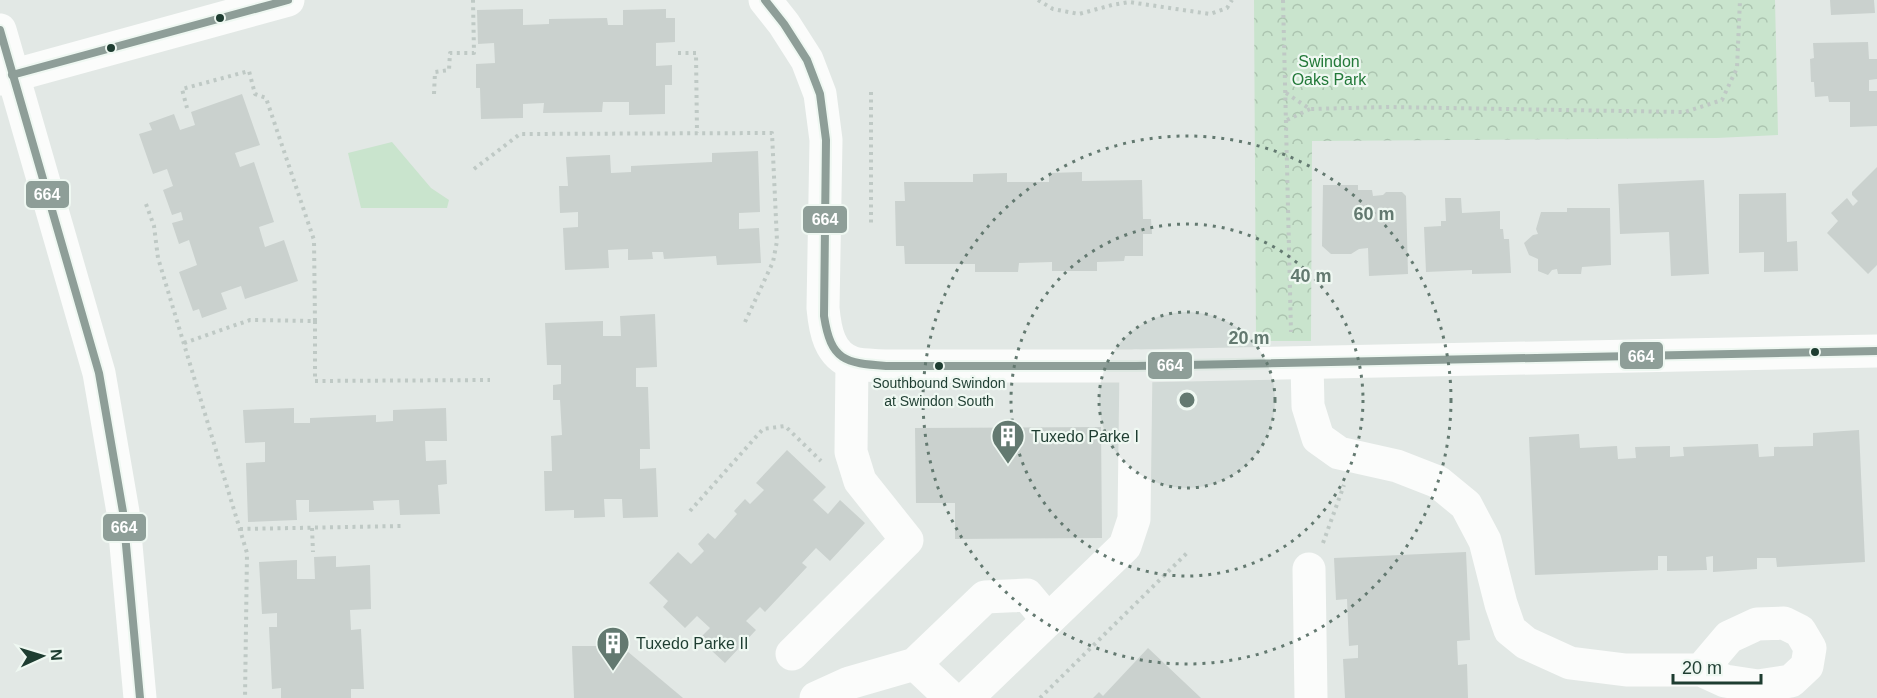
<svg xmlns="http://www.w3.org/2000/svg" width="1877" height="698" font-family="Helvetica,sans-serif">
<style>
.grass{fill:#c9e4cd}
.park{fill:url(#park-crowns)}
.building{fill:#cad1ce}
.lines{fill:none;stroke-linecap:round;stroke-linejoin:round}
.path{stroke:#bfc9c5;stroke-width:4;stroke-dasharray:3 4.5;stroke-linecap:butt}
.minor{stroke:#fbfcfb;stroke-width:33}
.bus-1-casing{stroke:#eff8f2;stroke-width:12}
.bus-1{stroke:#8e9e98;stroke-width:8}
.ring{fill:none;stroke:#637970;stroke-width:3;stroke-dasharray:3 6}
.bus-dot{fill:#1e3d31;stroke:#eff8f2;stroke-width:2}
.labels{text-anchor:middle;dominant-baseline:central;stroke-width:4.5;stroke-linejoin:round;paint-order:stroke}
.bus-label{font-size:14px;fill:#1e3d31;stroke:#eff8f2}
.park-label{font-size:16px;fill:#237939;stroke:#eff8f2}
.poi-label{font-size:16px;fill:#1e3d31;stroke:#eff8f2;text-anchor:start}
.centre{fill:#637970;stroke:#eff8f2;stroke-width:3}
.ring-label{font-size:18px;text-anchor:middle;font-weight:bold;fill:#637970;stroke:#eff8f2;stroke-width:4.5;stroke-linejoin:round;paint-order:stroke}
.line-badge{stroke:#eff8f2;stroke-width:2}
.badge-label{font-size:16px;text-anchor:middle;font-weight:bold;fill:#fff}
</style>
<defs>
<pattern id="park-crowns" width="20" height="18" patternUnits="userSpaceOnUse" patternTransform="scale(1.5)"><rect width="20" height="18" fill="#c9e4cd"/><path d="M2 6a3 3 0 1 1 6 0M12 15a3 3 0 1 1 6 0" fill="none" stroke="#acc4b0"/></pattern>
</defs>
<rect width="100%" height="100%" fill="#e2e8e5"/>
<polygon class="grass" points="392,142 431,188 449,200 447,208 361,208 348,153"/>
<polygon class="park" points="1254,0 1775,0 1778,135 1717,138 1312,141 1311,341 1256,341"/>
<g class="building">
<polygon points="1830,0 1874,0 1875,13 1831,15"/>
<polygon points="523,9 523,25 549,24 549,19 607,18 608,25 623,25 623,10 666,9 666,18 675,18 675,42 656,43 656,66 672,65 672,85 665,85 665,114 629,115 629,102 603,102 602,112 543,113 544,103 523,104 523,118 481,119 480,88 476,88 476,64 495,63 494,43 478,44 477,10"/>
<polygon points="1868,42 1869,59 1877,59 1877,79 1869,80 1869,91 1877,91 1877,126 1850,127 1850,102 1829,102 1828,96 1815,97 1814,82 1811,82 1810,59 1814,58 1813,43"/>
<polygon points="242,94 260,145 235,153 240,167 254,162 274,222 259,227 265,247 284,240 298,281 245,299 241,286 221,293 227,309 202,318 199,309 193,311 179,272 197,265 189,240 179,244 172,223 183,220 181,212 172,215 163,190 173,186 167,169 153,174 139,134 152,130 149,123 174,114 180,130 195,125 191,112"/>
<polygon points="758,151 760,212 739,213 739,229 759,228 761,263 717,265 716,256 664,259 663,252 652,252 653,259 628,260 628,249 608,250 609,268 565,270 563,228 578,227 578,212 560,213 559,186 568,186 566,157 610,155 611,173 631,172 631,166 712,162 712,153"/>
<polygon points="1877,167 1877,265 1868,274 1827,233 1838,221 1831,213 1847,198 1853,206 1858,201 1852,195 1852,192"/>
<polygon points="1082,172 1082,181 1142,180 1143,219 1151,219 1152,234 1143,234 1143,256 1125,256 1124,261 1097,262 1097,271 1052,271 1052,262 1019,263 1018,272 975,272 975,264 905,264 904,246 896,246 895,201 905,201 904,182 973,182 973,174 1007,173 1007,182 1049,182 1049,173"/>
<polygon points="1704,180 1709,274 1671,276 1669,232 1620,234 1618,184"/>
<polygon points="1323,185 1358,185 1358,190 1372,190 1373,196 1383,195 1386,192 1402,192 1406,196 1408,274 1369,276 1368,248 1359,249 1351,254 1331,254 1322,246"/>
<polygon points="1786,193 1787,242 1797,241 1798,271 1764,272 1764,252 1739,253 1739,194"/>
<polygon points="1445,198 1461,198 1462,213 1500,211 1500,229 1503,229 1504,239 1509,239 1511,273 1472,274 1472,270 1426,272 1424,227 1441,226 1441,221 1446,221"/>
<polygon points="1567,208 1610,208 1611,265 1582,267 1581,274 1558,274 1557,269 1552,270 1548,275 1538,271 1538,259 1529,255 1524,243 1533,235 1538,234 1536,229 1541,212 1567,212"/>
<polygon points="655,314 657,367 636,368 636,387 648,387 650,449 640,449 640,469 656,468 658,517 623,518 622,499 604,499 605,517 574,518 574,510 545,511 544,471 552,471 551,436 562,435 560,400 553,400 553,385 561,384 561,365 547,365 545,323 603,321 603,336 621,336 620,316"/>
<polygon points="294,408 294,423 310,423 310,418 376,415 376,422 393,421 393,410 446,408 447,441 425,441 426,461 446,460 447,484 438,485 440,514 400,515 399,500 373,501 374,510 309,512 309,500 296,500 297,520 248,522 246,463 265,462 265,442 245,443 243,410"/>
<polygon points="1101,427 1102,538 955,539 955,503 916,503 915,428"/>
<polygon points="1859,430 1865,562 1777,567 1776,558 1757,558 1757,569 1713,572 1713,556 1706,557 1707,570 1667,571 1667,556 1658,556 1658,570 1535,575 1529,437 1579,434 1580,448 1617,446 1618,459 1636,458 1635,447 1670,446 1670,457 1684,456 1683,447 1758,444 1759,457 1774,456 1774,447 1813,446 1813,433"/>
<polygon points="787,450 826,487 813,500 828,514 840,500 865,523 830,561 816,548 802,563 807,567 765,612 760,607 746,621 756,630 725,663 699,639 710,628 697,616 685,628 663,607 668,601 649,583 678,552 691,564 704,551 698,544 708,533 715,539 737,514 734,511 745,499 750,504 764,490 756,483"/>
<polygon points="1466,552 1470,640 1457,641 1458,665 1467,664 1468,698 1345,698 1343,659 1358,658 1358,645 1349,646 1347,599 1336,600 1334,558"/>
<polygon points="336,556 336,567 370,565 371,609 350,610 351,630 361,629 364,689 351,689 351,698 281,698 281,688 272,689 269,627 277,627 277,613 262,614 259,562 297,560 297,579 315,579 314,557"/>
<polygon points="572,646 621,646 683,698 574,698"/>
<polygon points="1148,648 1201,698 1093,698 1099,692 1103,696"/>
</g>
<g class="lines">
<g class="path">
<polyline points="1038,0 1053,9 1079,14 1112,5 1129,2 1210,14 1227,8 1232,0"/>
<polyline points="1283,0 1291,332"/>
<polyline points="678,53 696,53 697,133"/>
<polyline points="871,92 871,227"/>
<polyline points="1286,93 1310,109 1387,107 1685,112 1722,100 1737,68 1740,0"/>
<polyline points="434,94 435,72 449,70 450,53 474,53 473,0"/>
<polyline points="1287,120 1310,109"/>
<polyline points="474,169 520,134 772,133 777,241 773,262 745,322"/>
<polyline points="146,204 154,226 158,258 247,553 245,698"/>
<polyline points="315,321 315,381 490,380"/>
<polyline points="184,343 250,320 315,321 314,240 266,98 255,94 249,71 182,89 187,108"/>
<polyline points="690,511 763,429 785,426 821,461"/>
<polyline points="312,528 313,552"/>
<polyline points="240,529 402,526"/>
<polyline points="1323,543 1344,485"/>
<polyline points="1040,698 1189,551"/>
</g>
<g class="minor">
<path d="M 765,0 L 784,24 L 807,60 L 820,94 L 826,140 L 823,308 C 825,330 829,355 853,363 C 862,366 876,365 886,366 L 1136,366 L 1877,351"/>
<polyline points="0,30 99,373 123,512 140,698"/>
<polyline points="0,79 288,0"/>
<polyline points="1307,363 1308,406 1318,438 1339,453 1397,466 1438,482 1466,505 1485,541 1501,604 1510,630 1526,643 1570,663 1626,670 1701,670 1725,681 1758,686 1791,681 1807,666 1810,648 1800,631 1784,623 1757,624 1729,637 1701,670"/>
<polyline points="1309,569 1311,698"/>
<polyline points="792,654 907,540 860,481 851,452 852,363"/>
<polyline points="915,664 951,698"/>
<polyline points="816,698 849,683 915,664 985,597 1027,595 1048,620"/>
<polyline points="967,698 1125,546 1134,519 1136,366"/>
</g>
<g class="bus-1-casing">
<g id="bus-1">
<path d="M 765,0 L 784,24 L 807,60 L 820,94 L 826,140 L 824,316 C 831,361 845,363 886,366 L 1136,366 L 1877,351"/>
<polyline points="0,30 99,373 123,512 140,698"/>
<polyline points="12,75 288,0"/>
</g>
</g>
<use href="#bus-1" class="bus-1"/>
</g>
<circle cx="1187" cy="400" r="88" fill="#637970" fill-opacity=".12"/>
<g class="ring">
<circle cx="1187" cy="400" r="88"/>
<circle cx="1187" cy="400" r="176"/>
<circle cx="1187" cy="400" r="264"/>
</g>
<defs>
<g id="building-pin" transform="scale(1.725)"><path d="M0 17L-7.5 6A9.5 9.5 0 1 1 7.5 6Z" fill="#637970" stroke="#eff8f2"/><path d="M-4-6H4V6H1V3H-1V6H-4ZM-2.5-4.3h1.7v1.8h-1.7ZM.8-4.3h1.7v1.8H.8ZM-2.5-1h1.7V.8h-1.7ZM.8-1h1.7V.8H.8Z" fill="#fff"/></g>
</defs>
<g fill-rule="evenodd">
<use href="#building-pin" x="1008" y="436"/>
<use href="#building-pin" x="613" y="643"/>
</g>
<g class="bus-dot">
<circle cx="220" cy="18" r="5"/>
<circle cx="111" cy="48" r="5"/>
<circle cx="1815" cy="352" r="5"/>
<circle cx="939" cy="366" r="5"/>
</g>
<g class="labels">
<g class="bus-label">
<text x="939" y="383">Southbound Swindon<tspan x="939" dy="18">at Swindon South</tspan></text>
</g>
<g class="park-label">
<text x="1329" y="61">Swindon<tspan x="1329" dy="18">Oaks Park</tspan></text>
</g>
<g class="poi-label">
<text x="1031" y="436">Tuxedo Parke I</text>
<text x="636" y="643">Tuxedo Parke II</text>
</g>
</g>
<circle cx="1187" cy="400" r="9" class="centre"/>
<g class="ring-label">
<text x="1374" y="220">60 m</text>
<text x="1311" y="282">40 m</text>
<text x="1249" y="344">20 m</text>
</g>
<g class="line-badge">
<rect x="25" y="180" width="45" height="29" rx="6" fill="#8e9e98"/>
<rect x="802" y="205" width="46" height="29" rx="6" fill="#8e9e98"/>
<rect x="1619" y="341" width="45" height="29" rx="6" fill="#8e9e98"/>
<rect x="1147" y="351" width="46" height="29" rx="6" fill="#8e9e98"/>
<rect x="102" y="513" width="45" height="29" rx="6" fill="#8e9e98"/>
</g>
<g class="badge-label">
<text x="47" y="200">664</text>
<text x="825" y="225">664</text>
<text x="1641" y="362">664</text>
<text x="1170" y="371">664</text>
<text x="124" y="533">664</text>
</g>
<g transform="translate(42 656) rotate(86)" stroke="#eff8f2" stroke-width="4.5" paint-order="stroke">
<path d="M0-4.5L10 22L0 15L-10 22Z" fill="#1e3d31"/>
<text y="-9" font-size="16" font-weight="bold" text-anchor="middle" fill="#1e3d31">N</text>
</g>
<path d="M1673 674v9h88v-9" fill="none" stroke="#1e3d31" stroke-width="3"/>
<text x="1682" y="674" font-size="18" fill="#1e3d31" stroke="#eff8f2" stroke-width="4.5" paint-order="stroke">20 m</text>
</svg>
